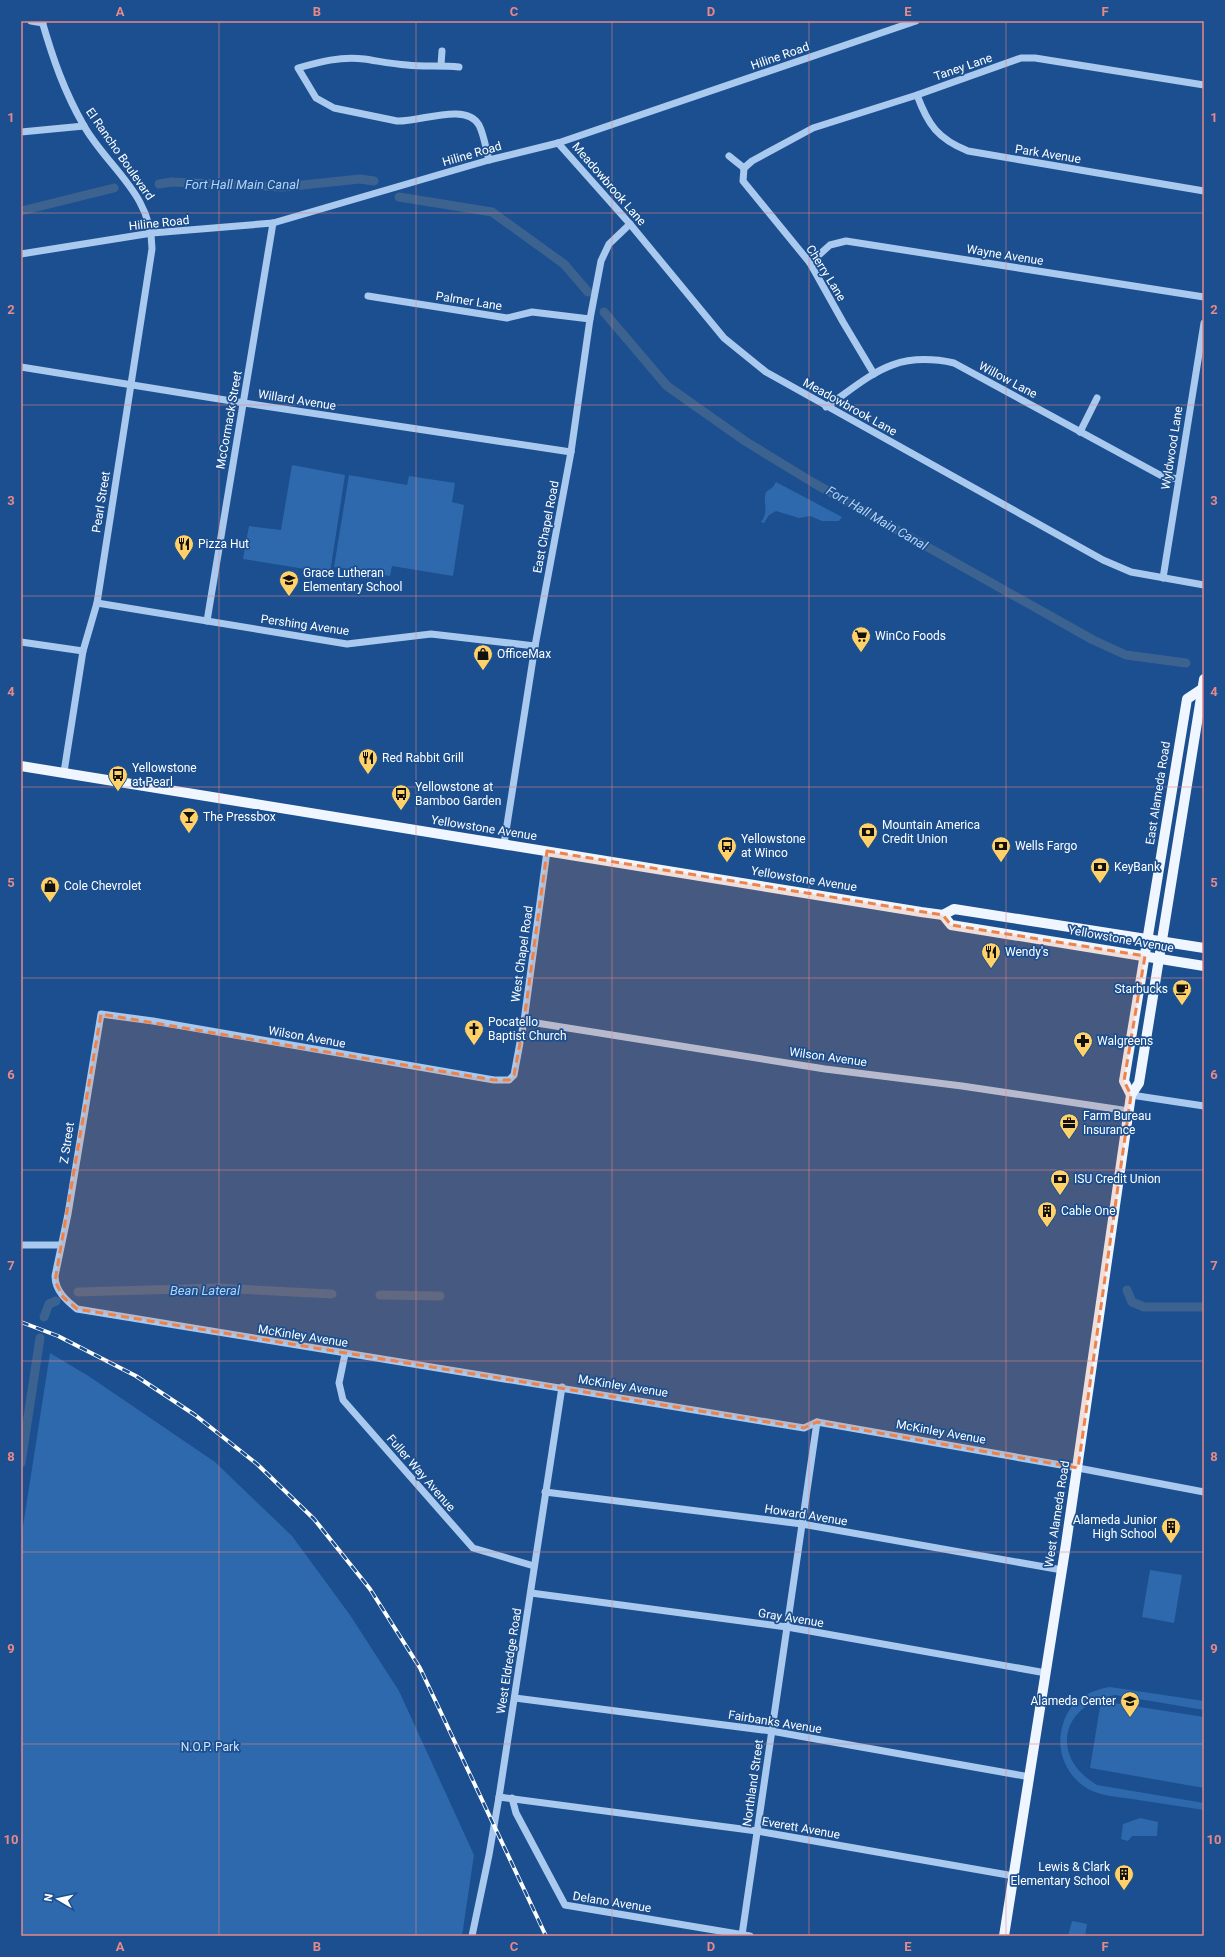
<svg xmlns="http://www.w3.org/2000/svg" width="1225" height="1957" font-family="Roboto,sans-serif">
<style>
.green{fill:#2e69ad}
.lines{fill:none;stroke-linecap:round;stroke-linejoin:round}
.canal{stroke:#3c6290;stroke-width:9}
.minor{stroke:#a9c9ee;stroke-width:7}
.major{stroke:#f0f6ff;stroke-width:10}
.rail-casing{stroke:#fff;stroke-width:4}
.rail{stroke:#1b4f8f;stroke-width:2.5;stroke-dasharray:8;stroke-linecap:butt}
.marked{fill:#ee8249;fill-opacity:0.2;stroke:#ee8249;stroke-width:3;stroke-dasharray:8 5;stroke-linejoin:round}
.grid{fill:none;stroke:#e88989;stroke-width:1;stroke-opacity:0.55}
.labels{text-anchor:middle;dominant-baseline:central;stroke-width:3.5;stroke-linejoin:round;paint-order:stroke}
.street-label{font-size:12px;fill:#fff;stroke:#1b4f8f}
.poi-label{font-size:12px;fill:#fff;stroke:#1b4f8f;text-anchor:start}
.park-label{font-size:12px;fill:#cfe3fa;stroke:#1b4f8f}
.water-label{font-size:13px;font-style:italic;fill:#b5d3f5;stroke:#1b4f8f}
.neatline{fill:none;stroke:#e88989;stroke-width:1.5}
.grid-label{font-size:13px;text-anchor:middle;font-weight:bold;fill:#e88989}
</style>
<rect width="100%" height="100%" fill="#1b4f8f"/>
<g class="green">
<polygon points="292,465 345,475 330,573 243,559 249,526 281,530"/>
<polygon points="349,475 407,485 409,476 455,483 452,502 464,505 453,576 392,566 390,576 334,567"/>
<path d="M 776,482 L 842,517 L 839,521 L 822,521 L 810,516 L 799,518 L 776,511 L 769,515 L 764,523 L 761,522 C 770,510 762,504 766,492 L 773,487 Z"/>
<polygon points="50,1353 90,1377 215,1462 292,1536 350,1615 399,1691 474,1855 462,1936 21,1936 21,1539"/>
<polygon points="1150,1570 1182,1575 1174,1623 1142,1617"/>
<path d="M 1110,1687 L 1204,1701 L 1204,1710 L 1115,1695 C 1061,1704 1049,1757 1097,1785 L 1204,1803 L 1204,1810 C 1180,1806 1156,1803 1132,1799 C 1118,1797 1101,1796 1088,1789 C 1065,1775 1055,1749 1063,1724 C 1070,1701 1087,1691 1110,1687 Z"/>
<polygon points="1101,1701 1204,1717 1204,1788 1090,1768"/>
<polygon points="1140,1818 1158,1822 1157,1836 1132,1836 1128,1841 1121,1839 1123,1824"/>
<polygon points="1072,1921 1087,1924 1085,1936 1068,1936"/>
</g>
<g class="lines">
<g class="canal">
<polyline points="159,184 172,182 283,187 360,179 374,181"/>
<polyline points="399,197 492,212 564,264 588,292"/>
<polyline points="21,211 114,188"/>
<polyline points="604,312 667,386 745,441 812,482 1093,640 1126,655 1186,663"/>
<polyline points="1127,1290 1132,1302 1144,1307 1204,1307"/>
<polyline points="78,1292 218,1288 332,1294"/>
<polyline points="380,1295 440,1296"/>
<polyline points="44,1317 49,1304 56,1301"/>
<polyline points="21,1463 40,1338"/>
</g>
<g class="minor">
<polyline points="31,21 43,23"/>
<path d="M 42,21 C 53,59 64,91 84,126 C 109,169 152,194 152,249 L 97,603 L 83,651 L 64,772"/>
<polyline points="441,65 442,51"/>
<path d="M 459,67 C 441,65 424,67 407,65 C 392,64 378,61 364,59 C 341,56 319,62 298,68 L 316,98 L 334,108 L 397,121 C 420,122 466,102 479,125 C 484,135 486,149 489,160"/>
<path d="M 917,95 C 928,125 938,139 968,151 L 1204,191"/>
<polyline points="21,132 84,126"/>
<polyline points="558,143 630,224 724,338 766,372 1103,560 1131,572 1204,585"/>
<polyline points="729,156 744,168"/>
<polyline points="744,168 752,161 813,128 917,95 1021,58 1035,58 1204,85"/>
<polyline points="744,168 743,181 810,263 843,322 874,374"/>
<polyline points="21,254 152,233 273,223 489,160 558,143 916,21"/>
<polyline points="810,263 830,245 846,241 1204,297"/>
<polyline points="368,296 507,318 532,312 590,319"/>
<polyline points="21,367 244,403 571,452"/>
<path d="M 826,407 C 872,375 894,350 954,363 L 1160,475 L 1177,479"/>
<polyline points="1080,432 1097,398"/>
<polyline points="1163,578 1204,323"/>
<polyline points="97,603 347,644 431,634 535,646"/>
<polyline points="207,621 273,223"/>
<polyline points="21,642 83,651"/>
<polyline points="504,844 535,646 571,452 590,319 601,261 609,244 630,224"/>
<path d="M 547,851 L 524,1021 L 514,1075 L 509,1080 L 494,1080 L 153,1021 L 101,1014 L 68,1214 L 55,1276 C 55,1291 67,1301 77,1309 L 804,1428 L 817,1422 L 1078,1468 L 1204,1492"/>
<polyline points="524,1021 825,1069 962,1086 1129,1111"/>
<polyline points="1131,1095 1204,1106"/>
<polyline points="21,1245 60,1245"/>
<polyline points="345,1354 339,1383 343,1400 473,1548 534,1566"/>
<polyline points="545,1492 802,1524 1062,1570"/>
<polyline points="531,1593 787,1627 1046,1673"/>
<polyline points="515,1698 771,1731 1030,1777"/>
<polyline points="499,1797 757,1831 1014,1876"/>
<polyline points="512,1798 516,1813 565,1905 750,1936"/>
<polyline points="742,1935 817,1422"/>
<polyline points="472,1936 489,1855 499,1797 562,1387"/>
</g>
<g class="major">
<polyline points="21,766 921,912 943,915 954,909 1204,948"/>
<polyline points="943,915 951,925 1204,966"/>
<polyline points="1131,1095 1124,1081 1187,699 1202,689"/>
<polyline points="1004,1936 1066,1544 1131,1095 1139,1083 1204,679"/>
</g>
<g class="rail-casing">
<polyline id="rail" points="21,1322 58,1336 136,1376 195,1415 257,1464 314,1519 370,1589 420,1668 546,1936"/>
</g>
<use href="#rail" class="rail"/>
</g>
<path class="marked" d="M 547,851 L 943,915 L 951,925 L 1145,956 L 1124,1081 L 1131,1095 L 1078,1468 L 817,1422 L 804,1428 L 77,1309 L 63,1297 L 55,1281 L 101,1014 L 494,1080 L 509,1080 L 514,1075 L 524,1021 Z"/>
<path class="grid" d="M 219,21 L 219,1936M 416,21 L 416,1936M 612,21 L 612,1936M 809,21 L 809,1936M 1006,21 L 1006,1936M 21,213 L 1204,213M 21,405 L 1204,405M 21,596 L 1204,596M 21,787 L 1204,787M 21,978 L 1204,978M 21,1170 L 1204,1170M 21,1361 L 1204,1361M 21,1552 L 1204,1552M 21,1744 L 1204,1744"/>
<defs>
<g id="restaurant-pin" transform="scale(1)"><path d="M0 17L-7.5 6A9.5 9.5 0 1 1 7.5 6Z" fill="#ffd166" stroke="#1b4f8f"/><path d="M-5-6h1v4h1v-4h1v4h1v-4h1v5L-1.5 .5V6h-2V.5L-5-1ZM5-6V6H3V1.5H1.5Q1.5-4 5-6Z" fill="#111"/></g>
<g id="school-pin" transform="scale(1)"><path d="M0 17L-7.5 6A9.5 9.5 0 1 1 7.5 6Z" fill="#ffd166" stroke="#1b4f8f"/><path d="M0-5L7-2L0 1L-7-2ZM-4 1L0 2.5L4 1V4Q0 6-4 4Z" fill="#111"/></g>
<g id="supermarket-pin" transform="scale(1)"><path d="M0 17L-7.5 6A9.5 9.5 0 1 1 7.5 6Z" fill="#ffd166" stroke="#1b4f8f"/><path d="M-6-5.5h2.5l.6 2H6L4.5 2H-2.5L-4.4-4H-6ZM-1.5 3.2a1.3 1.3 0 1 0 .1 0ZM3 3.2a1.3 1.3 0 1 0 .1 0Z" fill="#111"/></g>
<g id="shop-pin" transform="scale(1)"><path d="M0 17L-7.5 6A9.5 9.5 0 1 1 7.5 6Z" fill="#ffd166" stroke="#1b4f8f"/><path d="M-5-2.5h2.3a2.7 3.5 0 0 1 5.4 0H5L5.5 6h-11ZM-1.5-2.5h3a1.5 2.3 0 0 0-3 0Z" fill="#111"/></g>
<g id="bus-pin" transform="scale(1)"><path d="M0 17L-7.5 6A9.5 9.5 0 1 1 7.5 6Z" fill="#ffd166" stroke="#1b4f8f"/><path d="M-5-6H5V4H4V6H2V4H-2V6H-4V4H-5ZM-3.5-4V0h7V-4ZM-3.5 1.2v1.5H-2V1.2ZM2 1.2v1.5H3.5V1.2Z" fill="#111"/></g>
<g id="bar-pin" transform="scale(1)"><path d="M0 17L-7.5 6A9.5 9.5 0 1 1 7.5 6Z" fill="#ffd166" stroke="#1b4f8f"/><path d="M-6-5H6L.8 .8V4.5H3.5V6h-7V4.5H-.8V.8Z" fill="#111"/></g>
<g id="bank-pin" transform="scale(1)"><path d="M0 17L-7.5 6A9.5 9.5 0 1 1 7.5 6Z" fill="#ffd166" stroke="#1b4f8f"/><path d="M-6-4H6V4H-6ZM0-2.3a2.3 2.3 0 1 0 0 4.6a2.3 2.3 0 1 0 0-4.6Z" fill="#111"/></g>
<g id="cafe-pin" transform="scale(1)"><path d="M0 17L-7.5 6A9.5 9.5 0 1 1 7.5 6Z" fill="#ffd166" stroke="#1b4f8f"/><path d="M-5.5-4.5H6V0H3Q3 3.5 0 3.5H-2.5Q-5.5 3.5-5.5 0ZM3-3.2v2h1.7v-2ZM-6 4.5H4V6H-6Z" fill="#111"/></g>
<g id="church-pin" transform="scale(1)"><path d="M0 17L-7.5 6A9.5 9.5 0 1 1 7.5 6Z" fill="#ffd166" stroke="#1b4f8f"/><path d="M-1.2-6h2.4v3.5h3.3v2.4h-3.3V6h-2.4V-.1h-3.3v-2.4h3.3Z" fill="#111"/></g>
<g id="pharmacy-pin" transform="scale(1)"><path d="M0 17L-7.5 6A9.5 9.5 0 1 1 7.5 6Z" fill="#ffd166" stroke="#1b4f8f"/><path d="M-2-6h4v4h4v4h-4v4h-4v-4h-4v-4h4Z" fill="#111"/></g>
<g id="office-pin" transform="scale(1)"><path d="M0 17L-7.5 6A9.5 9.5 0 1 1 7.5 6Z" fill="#ffd166" stroke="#1b4f8f"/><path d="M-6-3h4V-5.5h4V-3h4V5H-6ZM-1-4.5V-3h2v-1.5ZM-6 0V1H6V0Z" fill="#111"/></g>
<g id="building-pin" transform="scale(1)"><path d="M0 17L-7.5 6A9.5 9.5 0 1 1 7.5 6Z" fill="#ffd166" stroke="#1b4f8f"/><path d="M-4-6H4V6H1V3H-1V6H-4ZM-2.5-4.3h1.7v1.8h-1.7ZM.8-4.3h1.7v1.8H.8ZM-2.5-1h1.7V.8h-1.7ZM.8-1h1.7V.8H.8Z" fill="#111"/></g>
</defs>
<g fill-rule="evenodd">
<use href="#restaurant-pin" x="184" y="544"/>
<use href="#school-pin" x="289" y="580"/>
<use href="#supermarket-pin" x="861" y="636"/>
<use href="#shop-pin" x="483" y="654"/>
<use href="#restaurant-pin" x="368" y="758"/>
<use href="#bus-pin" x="118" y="775"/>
<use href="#bus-pin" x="401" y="794"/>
<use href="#bar-pin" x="189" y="817"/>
<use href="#bank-pin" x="868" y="832"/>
<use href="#bus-pin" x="727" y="846"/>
<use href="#bank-pin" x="1001" y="846"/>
<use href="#bank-pin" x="1100" y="867"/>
<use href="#shop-pin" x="50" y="886"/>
<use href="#restaurant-pin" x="991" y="952"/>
<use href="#cafe-pin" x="1182" y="989"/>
<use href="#church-pin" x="474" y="1029"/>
<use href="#pharmacy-pin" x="1083" y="1041"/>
<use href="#office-pin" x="1069" y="1123"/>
<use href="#bank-pin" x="1060" y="1179"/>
<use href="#building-pin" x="1047" y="1211"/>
<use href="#building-pin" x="1171" y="1527"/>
<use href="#school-pin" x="1130" y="1701"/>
<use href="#building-pin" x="1124" y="1874"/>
</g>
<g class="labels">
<g class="street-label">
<text transform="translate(780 56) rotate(-19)">Hiline Road</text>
<text transform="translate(963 67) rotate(-19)">Taney Lane</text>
<text transform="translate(120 154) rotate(55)">El Rancho Boulevard</text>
<text transform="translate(472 154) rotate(-16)">Hiline Road</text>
<text transform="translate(1048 154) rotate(9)">Park Avenue</text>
<text transform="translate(609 184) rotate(49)">Meadowbrook Lane</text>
<text transform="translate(159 223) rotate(-6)">Hiline Road</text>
<text transform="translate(1005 255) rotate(9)">Wayne Avenue</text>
<text transform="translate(826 273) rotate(58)">Cherry Lane</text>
<text transform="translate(469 301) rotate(9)">Palmer Lane</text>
<text transform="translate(1008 380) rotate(28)">Willow Lane</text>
<text transform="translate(297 400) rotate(9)">Willard Avenue</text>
<text transform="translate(850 407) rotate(29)">Meadowbrook Lane</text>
<text transform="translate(229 420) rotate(-80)">McCormack Street</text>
<text transform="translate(1172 448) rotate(-81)">Wyldwood Lane</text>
<text transform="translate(101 502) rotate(-81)">Pearl Street</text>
<text transform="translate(546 527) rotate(-79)">East Chapel Road</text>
<text transform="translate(305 625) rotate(8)">Pershing Avenue</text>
<text transform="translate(1158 793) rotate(-81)">East Alameda Road</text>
<text transform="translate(484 828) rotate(9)">Yellowstone Avenue</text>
<text transform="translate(804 879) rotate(9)">Yellowstone Avenue</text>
<text transform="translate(1121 939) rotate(10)">Yellowstone Avenue</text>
<text transform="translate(522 954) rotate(-82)">West Chapel Road</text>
<text transform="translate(307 1037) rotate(10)">Wilson Avenue</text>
<text transform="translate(828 1057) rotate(8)">Wilson Avenue</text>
<text transform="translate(67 1143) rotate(-81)">Z Street</text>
<text transform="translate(303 1336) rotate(9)">McKinley Avenue</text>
<text transform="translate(623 1386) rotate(9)">McKinley Avenue</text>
<text transform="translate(941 1432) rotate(10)">McKinley Avenue</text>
<text transform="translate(421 1473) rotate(49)">Fuller Way Avenue</text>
<text transform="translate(1057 1514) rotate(-81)">West Alameda Road</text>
<text transform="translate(806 1515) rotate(9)">Howard Avenue</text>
<text transform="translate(791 1618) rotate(9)">Gray Avenue</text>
<text transform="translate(509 1661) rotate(-81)">West Eldredge Road</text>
<text transform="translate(775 1722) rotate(9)">Fairbanks Avenue</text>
<text transform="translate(753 1783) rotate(-82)">Northland Street</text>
<text transform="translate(801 1828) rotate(10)">Everett Avenue</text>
<text transform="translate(612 1902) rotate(9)">Delano Avenue</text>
</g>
<g class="poi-label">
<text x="198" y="544">Pizza Hut</text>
<text x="303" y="573">Grace Lutheran<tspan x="303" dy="14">Elementary School</tspan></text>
<text x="875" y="636">WinCo Foods</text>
<text x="497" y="654">OfficeMax</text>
<text x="382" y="758">Red Rabbit Grill</text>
<text x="132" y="768">Yellowstone<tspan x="132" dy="14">at Pearl</tspan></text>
<text x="415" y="787">Yellowstone at<tspan x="415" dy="14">Bamboo Garden</tspan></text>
<text x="203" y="817">The Pressbox</text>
<text x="882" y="825">Mountain America<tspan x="882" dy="14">Credit Union</tspan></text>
<text x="741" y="839">Yellowstone<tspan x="741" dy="14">at Winco</tspan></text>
<text x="1015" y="846">Wells Fargo</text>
<text x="1114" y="867">KeyBank</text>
<text x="64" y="886">Cole Chevrolet</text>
<text x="1005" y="952">Wendy's</text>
<text x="1168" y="989" text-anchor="end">Starbucks</text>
<text x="488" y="1022">Pocatello<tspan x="488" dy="14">Baptist Church</tspan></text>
<text x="1097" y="1041">Walgreens</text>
<text x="1083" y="1116">Farm Bureau<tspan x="1083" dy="14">Insurance</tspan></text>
<text x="1074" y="1179">ISU Credit Union</text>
<text x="1061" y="1211">Cable One</text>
<text x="1157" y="1520" text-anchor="end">Alameda Junior<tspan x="1157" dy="14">High School</tspan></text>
<text x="1116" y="1701" text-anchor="end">Alameda Center</text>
<text x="1110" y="1867" text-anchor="end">Lewis &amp; Clark<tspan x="1110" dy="14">Elementary School</tspan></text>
</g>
<g class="park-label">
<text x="210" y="1747">N.O.P. Park</text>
</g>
<g class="water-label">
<text x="242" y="184">Fort Hall Main Canal</text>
<text transform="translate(877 518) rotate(30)">Fort Hall Main Canal</text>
<text x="205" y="1290">Bean Lateral</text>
</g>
</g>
<rect width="1225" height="1957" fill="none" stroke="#1b4f8f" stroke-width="44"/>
<g transform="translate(58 1899) rotate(279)" stroke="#1b4f8f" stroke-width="3" paint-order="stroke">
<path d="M0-3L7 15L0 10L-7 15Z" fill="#ffffff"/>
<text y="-6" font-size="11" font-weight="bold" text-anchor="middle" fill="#ffffff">N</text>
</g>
<rect x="22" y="22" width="1181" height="1913" class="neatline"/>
<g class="grid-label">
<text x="120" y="16">A</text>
<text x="317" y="16">B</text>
<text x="514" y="16">C</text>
<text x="711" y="16">D</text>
<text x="908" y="16">E</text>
<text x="1105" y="16">F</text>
<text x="11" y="122">1</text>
<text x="1214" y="122">1</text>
<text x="11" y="314">2</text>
<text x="1214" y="314">2</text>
<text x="11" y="505">3</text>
<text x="1214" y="505">3</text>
<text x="11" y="696">4</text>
<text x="1214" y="696">4</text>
<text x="11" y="887">5</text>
<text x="1214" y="887">5</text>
<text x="11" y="1079">6</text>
<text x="1214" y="1079">6</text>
<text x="11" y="1270">7</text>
<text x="1214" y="1270">7</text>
<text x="11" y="1461">8</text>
<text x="1214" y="1461">8</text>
<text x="11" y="1653">9</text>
<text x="1214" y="1653">9</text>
<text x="11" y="1844">10</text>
<text x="1214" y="1844">10</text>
<text x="120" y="1951">A</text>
<text x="317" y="1951">B</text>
<text x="514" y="1951">C</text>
<text x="711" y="1951">D</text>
<text x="908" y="1951">E</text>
<text x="1105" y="1951">F</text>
</g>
</svg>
